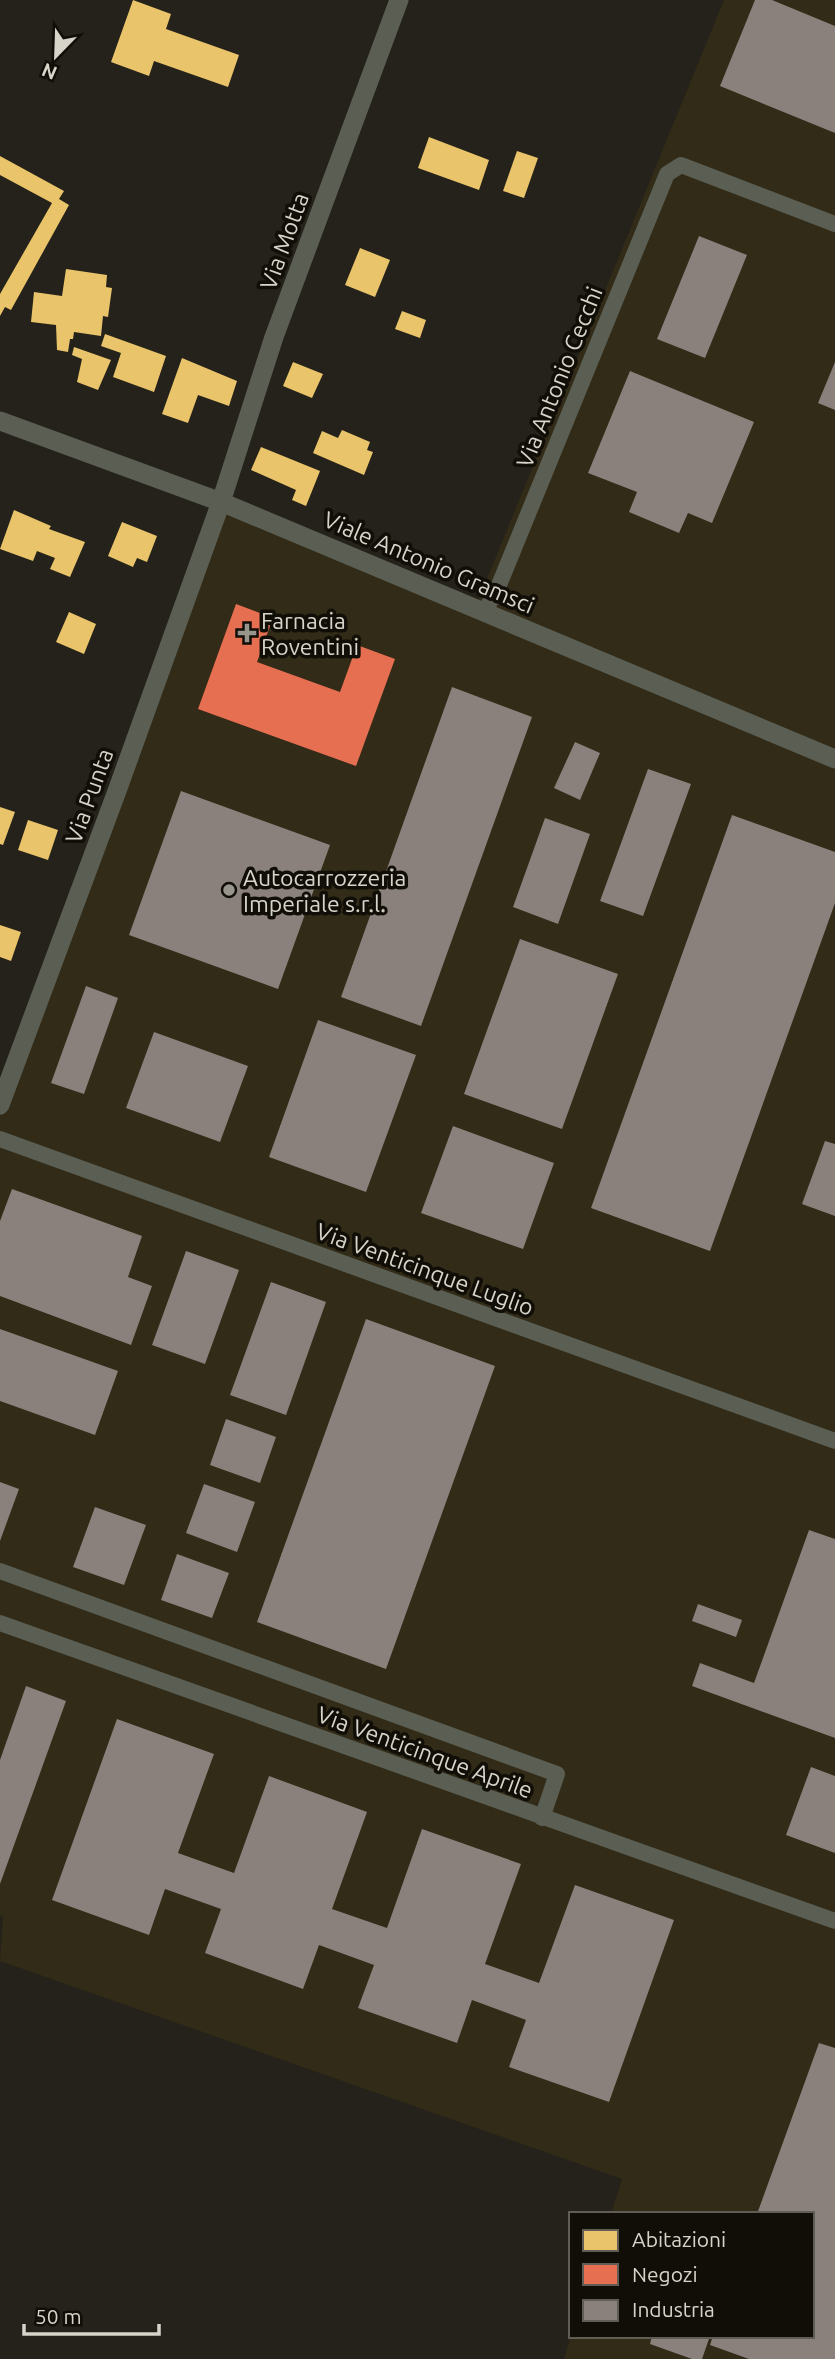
<svg xmlns="http://www.w3.org/2000/svg" width="835" height="2359" font-family="Ubuntu,sans-serif">
<style>
.built{fill:#312b17}
.homes{fill:#e9c46a}
.shops{fill:#e76f51}
.industry{fill:#8a817c}
.lines{fill:none;stroke-linecap:round;stroke-linejoin:round}
.minor{stroke:#5a5e53;stroke-width:16}
.tertiary{stroke:#5a5e53;stroke-width:19}
.poi-dot{fill:#98968c;stroke:#100e07;stroke-width:2.5}
.labels{text-anchor:middle;dominant-baseline:central;stroke-width:7;stroke-linejoin:round;paint-order:stroke}
.street-label{font-size:23px;fill:#d7d4ca;stroke:#100e07}
.poi-label{font-size:23px;fill:#d7d4ca;stroke:#100e07;text-anchor:start}
</style>
<rect width="100%" height="100%" fill="#24221a"/>
<polygon class="built" points="724,0 835,0 835,2359 564,2359 571,2336 812,2336 812,2214 611,2214 622,2179 0,1961 3,1917 0,1915 0,1097 223,513 475,608"/>
<g class="homes">
<polygon points="133,0 171,14 166,29 239,55 228,87 154,61 149,76 111,62"/>
<polygon points="429,137 489,160 479,190 418,168"/>
<polygon points="517,151 538,158 524,198 503,191"/>
<polygon points="0,156 64,191 59,199 69,205 11,310 5,307 0,316 0,294 52,203 0,175"/>
<polygon points="360,248 390,260 375,297 345,285"/>
<polygon points="66,269 107,275 106,287 112,288 108,317 103,316 101,336 74,332 73,339 70,339 68,352 57,350 56,325 31,322 34,292 62,296"/>
<polygon points="402,311 426,320 420,338 395,329"/>
<polygon points="105,334 166,356 154,392 113,377 121,353 101,346"/>
<polygon points="74,347 111,360 98,390 77,382 82,359 72,355"/>
<polygon points="182,358 237,381 229,406 198,395 188,423 162,414"/>
<polygon points="293,362 323,374 312,398 283,386"/>
<polygon points="342,430 370,442 367,450 373,452 364,475 313,453 322,431 338,438"/>
<polygon points="261,447 320,471 306,506 292,500 296,490 251,470"/>
<polygon points="14,510 51,526 49,529 85,542 70,577 50,569 55,558 37,551 33,561 0,549"/>
<polygon points="122,522 157,536 147,562 137,558 133,567 108,556"/>
<polygon points="69,612 96,624 84,654 56,642"/>
<polygon points="0,807 15,812 3,845 0,844"/>
<polygon points="28,820 58,830 48,860 18,850"/>
<polygon points="0,925 21,932 11,961 0,957"/>
</g>
<polygon class="shops" points="236,604 273,618 257,662 340,692 357,645 395,659 356,766 198,709"/>
<g class="industry">
<polygon points="755,0 772,0 835,26 835,133 720,86"/>
<polygon points="699,236 747,255 705,358 657,339"/>
<polygon points="835,362 835,410 818,403"/>
<polygon points="630,371 754,422 712,523 688,513 679,533 629,512 637,492 588,473"/>
<polygon points="452,687 532,717 421,1026 341,997"/>
<polygon points="575,742 600,753 580,800 554,788"/>
<polygon points="648,769 691,784 643,916 600,901"/>
<polygon points="181,791 330,845 278,989 129,935"/>
<polygon points="732,815 835,852 835,903 710,1251 591,1208"/>
<polygon points="545,818 590,834 558,924 513,907"/>
<polygon points="520,939 618,974 562,1129 464,1094"/>
<polygon points="86,986 118,998 84,1094 51,1083"/>
<polygon points="318,1020 416,1055 366,1192 269,1157"/>
<polygon points="154,1032 248,1066 220,1142 126,1108"/>
<polygon points="453,1126 554,1163 523,1249 421,1213"/>
<polygon points="825,1141 835,1144 835,1216 802,1204"/>
<polygon points="12,1189 142,1236 128,1277 152,1286 131,1345 0,1296 0,1221"/>
<polygon points="186,1251 239,1270 205,1364 152,1345"/>
<polygon points="271,1282 326,1302 286,1415 230,1395"/>
<polygon points="366,1319 495,1366 386,1669 257,1622"/>
<polygon points="0,1329 118,1371 95,1435 0,1401"/>
<polygon points="226,1419 276,1437 260,1483 210,1465"/>
<polygon points="0,1482 19,1489 0,1541"/>
<polygon points="204,1484 255,1502 237,1552 186,1533"/>
<polygon points="95,1507 146,1525 124,1585 73,1567"/>
<polygon points="809,1530 835,1539 835,1738 692,1686 700,1663 754,1683"/>
<polygon points="177,1554 229,1573 212,1618 161,1600"/>
<polygon points="698,1604 742,1620 736,1637 692,1621"/>
<polygon points="26,1686 66,1701 0,1884 0,1760"/>
<polygon points="117,1719 214,1754 178,1853 234,1873 269,1776 367,1812 332,1909 387,1928 422,1829 521,1864 485,1964 539,1983 575,1885 674,1920 609,2102 509,2067 526,2020 472,2000 457,2043 358,2008 374,1965 319,1945 303,1989 205,1953 221,1909 165,1889 149,1935 52,1900"/>
<polygon points="811,1767 835,1776 835,1853 786,1835"/>
<polygon points="819,2043 835,2048 835,2359 749,2359 710,2345 713,2336 812,2336 812,2214 757,2214"/>
<polygon points="652,2336 710,2336 702,2359 692,2359 650,2344"/>
</g>
<g class="lines">
<g class="minor">
<polyline points="484,612 497,590 667,174 681,165 835,224"/>
<polyline points="0,1139 835,1441"/>
<polyline points="0,1571 557,1774 542,1818"/>
<polyline points="0,1623 835,1921"/>
</g>
<g class="tertiary">
<polyline points="0,421 221,502 835,759"/>
<polyline points="0,1105 117,791 221,502 274,337 399,0"/>
</g>
</g>
<g class="poi-dot">
<path d="M243.5 622.5h7v7h7v7h-7v7h-7v-7h-7v-7h7z"/>
<circle cx="229" cy="890" r="7"/>
</g>
<g class="labels">
<g class="street-label">
<text transform="translate(284 241) rotate(-70)">Via Motta</text>
<text transform="translate(559 377) rotate(-68)">Via Antonio Cecchi</text>
<text transform="translate(429 562) rotate(23)">Viale Antonio Gramsci</text>
<text transform="translate(89 796) rotate(-70)">Via Punta</text>
<text transform="translate(425 1269) rotate(20)">Via Venticinque Luglio</text>
<text transform="translate(425 1752) rotate(20)">Via Venticinque Aprile</text>
</g>
<g class="poi-label">
<text x="261" y="620">Farnacia<tspan x="261" dy="26">Roventini</tspan></text>
<text x="243" y="877">Autocarrozzeria<tspan x="243" dy="26">Imperiale s.r.l.</tspan></text>
</g>
</g>
<rect x="569" y="2212" width="245" height="126" fill="#100e07" stroke="#605d55" stroke-width="2"/>
<rect x="583" y="2230" width="35" height="21" fill="#e9c46a" stroke="#605d55" stroke-width="2"/>
<text x="632" y="2247" font-size="21" fill="#d7d4ca">Abitazioni</text>
<rect x="583" y="2264" width="35" height="21" fill="#e76f51" stroke="#605d55" stroke-width="2"/>
<text x="632" y="2282" font-size="21" fill="#d7d4ca">Negozi</text>
<rect x="583" y="2300" width="35" height="21" fill="#8a817c" stroke="#605d55" stroke-width="2"/>
<text x="632" y="2317" font-size="21" fill="#d7d4ca">Industria</text>
<g transform="translate(56 56) rotate(203)" stroke="#100e07" stroke-width="5" paint-order="stroke">
<path d="M0-5L12 26L0 18L-12 26Z" fill="#d7d4ca"/>
<text y="-10" font-size="19" font-weight="bold" text-anchor="middle" fill="#d7d4ca">N</text>
</g>
<path d="M24 2324v10h135v-10" fill="none" stroke="#d7d4ca" stroke-width="3.5"/>
<text x="35" y="2324" font-size="21" fill="#d7d4ca" stroke="#100e07" stroke-width="5" paint-order="stroke">50 m</text>
</svg>
